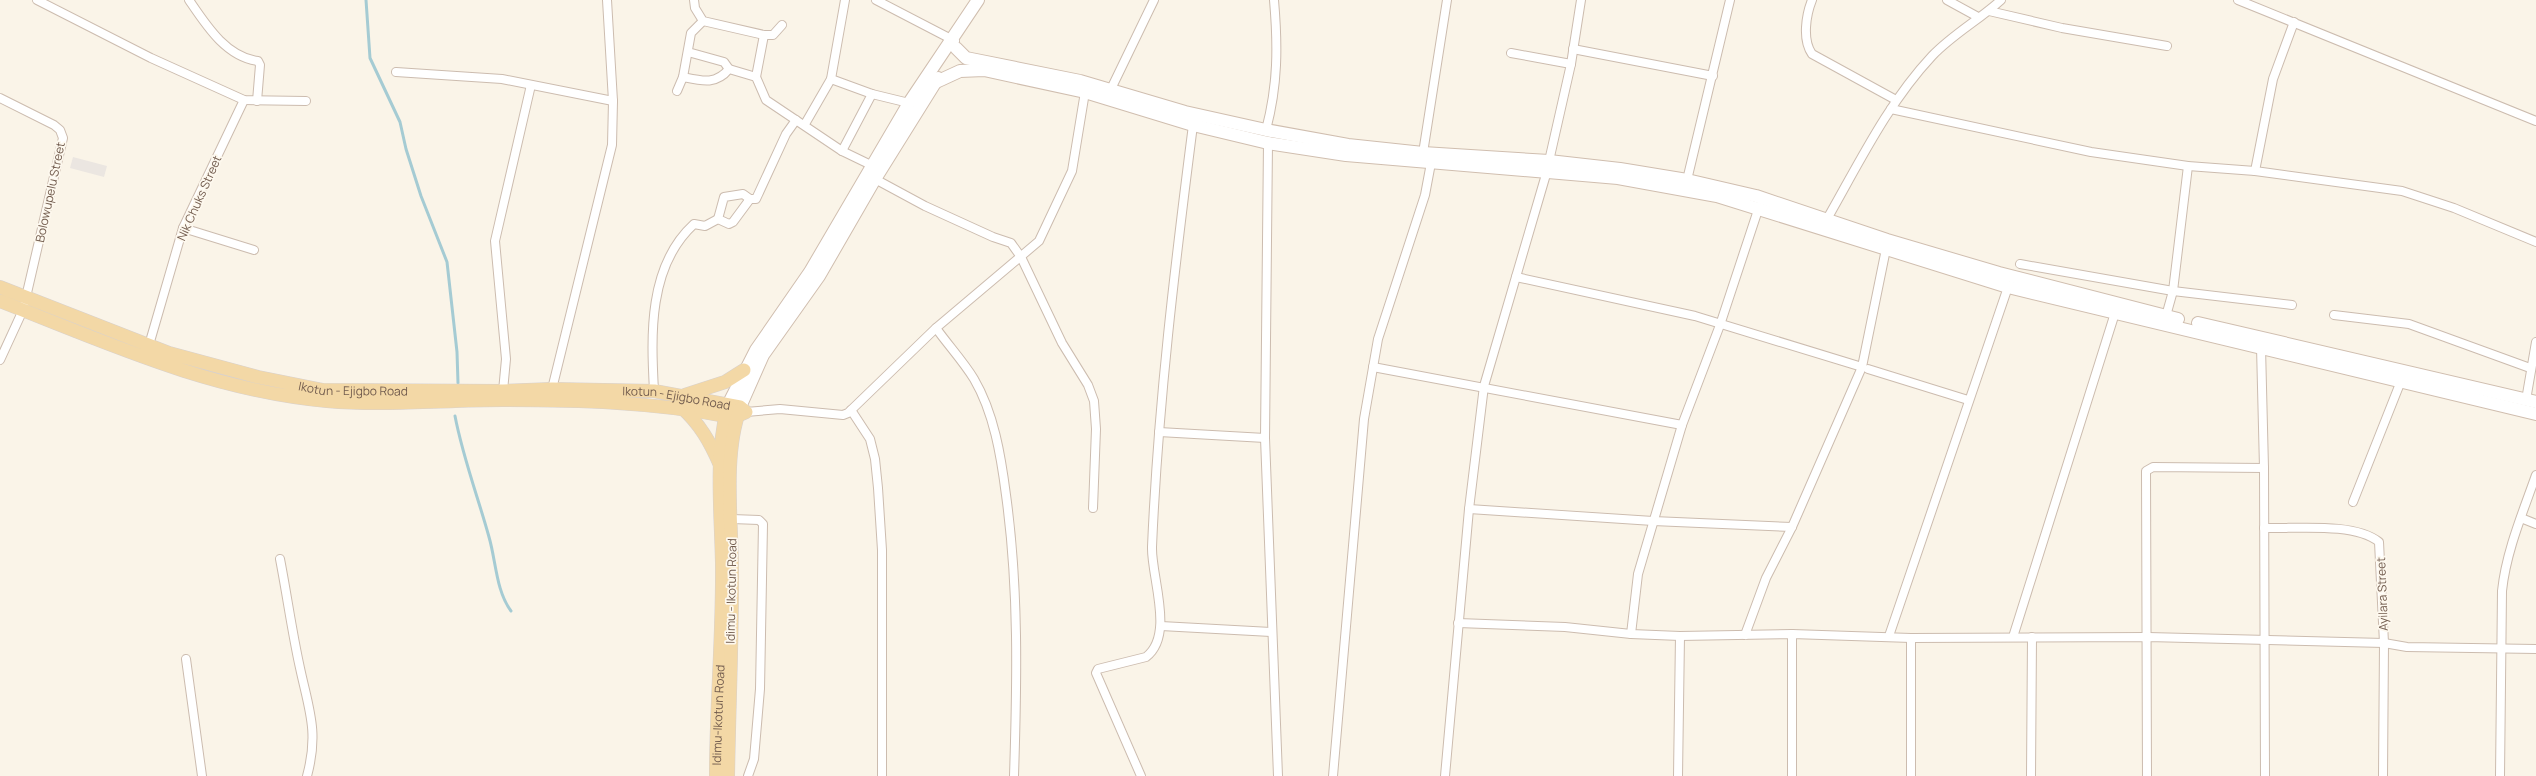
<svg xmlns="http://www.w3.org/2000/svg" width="2536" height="776" font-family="Manrope,sans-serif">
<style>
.industrial{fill:#ebe6e1}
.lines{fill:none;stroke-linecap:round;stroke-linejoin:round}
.stream{stroke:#a5cbd3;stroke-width:3}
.minor-casing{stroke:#ccbcaf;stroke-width:10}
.secondary-casing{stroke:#d0beaf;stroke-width:14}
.primary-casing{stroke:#d8d1cd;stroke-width:14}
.minor{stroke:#fff;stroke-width:8}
.secondary{stroke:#fff;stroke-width:12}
.primary{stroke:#f3d8a6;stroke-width:13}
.labels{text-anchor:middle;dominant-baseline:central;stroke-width:3.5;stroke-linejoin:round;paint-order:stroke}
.street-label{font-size:12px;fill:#725c4e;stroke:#fdf8ee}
</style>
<rect width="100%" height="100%" fill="#faf4e8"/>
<polygon class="industrial" points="73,157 107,166 104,177 70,168"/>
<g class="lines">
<g class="stream">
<polyline points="366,0 370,58 400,122 406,149 421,196 447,262 457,352 458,383"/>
<path d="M 455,416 C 463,458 478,497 489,537 C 496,561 496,591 511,611"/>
</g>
<g class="minor-casing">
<g id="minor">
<polyline points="37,0 151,58 244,100 306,101"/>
<path d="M 189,0 C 206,25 226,57 258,61 L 260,65 L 257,101"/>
<polyline points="694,0 695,8 703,21 764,35 773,35 782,25"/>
<polyline points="876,0 955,41"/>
<path d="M 1812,0 C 1806,15 1802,40 1812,54 L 1896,100"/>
<polyline points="1947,0 1978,17"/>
<polyline points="2238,0 2536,121"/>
<polyline points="1989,11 2062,28 2167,46"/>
<polyline points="1573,49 1713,76"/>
<polyline points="688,52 724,62 729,69"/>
<polyline points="1511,53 1571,64"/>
<polyline points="396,72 502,79 613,101"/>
<polyline points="683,77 691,33 703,21"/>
<polyline points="756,77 764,35"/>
<polyline points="831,79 872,94 909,103"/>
<polyline points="1111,89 1154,0"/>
<path d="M 677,91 L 683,77 C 702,81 716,85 729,69 L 756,77 L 766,100 L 842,151 L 871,165"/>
<polyline points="0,98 54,125 60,130 63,138 23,310 0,360"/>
<polyline points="1891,109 2091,152 2188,166 2255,171 2402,191 2454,208 2536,242"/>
<polyline points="805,124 831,79 845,0"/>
<path d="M 1266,130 C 1278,85 1278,46 1274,0"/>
<polyline points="1268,143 1265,438 1278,776"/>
<polyline points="842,151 872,94"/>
<polyline points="1423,153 1447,0"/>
<polyline points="1549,161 1571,64 1581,0"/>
<polyline points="2255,171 2273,79 2294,22"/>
<polyline points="875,179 925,206 993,237 1011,243 1021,257 1062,343 1088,385 1094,401 1096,429 1093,508"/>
<polyline points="1687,180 1730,0"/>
<polyline points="718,219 724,197 743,194 750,199"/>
<path d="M 1827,219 C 1859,163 1888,103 1932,56 C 1953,34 1979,20 2001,0"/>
<polyline points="183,228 254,250"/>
<polyline points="2020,264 2173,291 2292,305"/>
<polyline points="1516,277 1695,316 1862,367"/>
<polyline points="2334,315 2409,324 2530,368"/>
<polyline points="2166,316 2173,291 2188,166"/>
<path d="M 936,328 C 948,345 963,361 974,379 C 994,413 1001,456 1006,495 C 1019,589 1017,682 1014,776"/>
<polyline points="149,345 183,228 244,100"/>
<polyline points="2261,347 2264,468 2265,776"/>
<polyline points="1373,367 1682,425"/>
<polyline points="1868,369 1968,400"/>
<polyline points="552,389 612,145 613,101 607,0"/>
<polyline points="503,391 506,359 495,241 531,85"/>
<path d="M 654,391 C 651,335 648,266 694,224 L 705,226 L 718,219 L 729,224 L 733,222 L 750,199 L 756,199 L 786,134 L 796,120"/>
<polyline points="2526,400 2536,342"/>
<polyline points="851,410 870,439 875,459 878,488 882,550 882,776"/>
<polyline points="746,412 780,409 843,415 848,413 936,328 1039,241 1072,171 1085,92"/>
<polyline points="1159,432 1265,438"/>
<polyline points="2353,502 2401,381"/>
<polyline points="1469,509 1653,521 1792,527"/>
<polyline points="2521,518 2536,524"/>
<polyline points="732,519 759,520 763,524 760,689 754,759 748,776"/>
<path d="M 2264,528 C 2296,529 2354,522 2379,542 L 2384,643 L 2383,776"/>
<path d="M 280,559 C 287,595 292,632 300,668 C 309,710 319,732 307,776"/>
<polyline points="1458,623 1565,627 1631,634 1680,636 1792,634 1911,638 2148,637 2384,643 2407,647 2536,649"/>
<polyline points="1161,626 1271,632"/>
<polyline points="1631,634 1638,574 1682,425 1720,325 1759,207"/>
<polyline points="1745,635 1766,578 1792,527 1862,367 1886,249"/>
<polyline points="1889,636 2008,287"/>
<polyline points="2013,637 2115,313"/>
<polyline points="1911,638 1911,776"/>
<polyline points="186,659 202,776"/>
<path d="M 1141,776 L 1096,673 L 1098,669 L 1146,657 C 1175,635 1151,577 1152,547 C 1158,405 1175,265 1193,125"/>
<polyline points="1333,776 1364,419 1378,339 1425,195 1431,163"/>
<polyline points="1445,776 1469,509 1484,386 1547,171"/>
<polyline points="1678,776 1680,636"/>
<polyline points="1792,776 1792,634"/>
<polyline points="2031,776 2032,637"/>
<polyline points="2147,776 2146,471 2153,467 2264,468"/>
<path d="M 2500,776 L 2502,591 C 2506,552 2523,512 2536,475"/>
</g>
</g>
<g class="secondary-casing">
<g id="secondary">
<polyline points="956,48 966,58 1080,81 1185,112 1266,130 1348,145 1423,153 1549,161 1620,169 1687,180 1756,196 1887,240 1999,273 2178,319"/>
<polyline points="934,83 960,71 984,70 1085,92 1193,125 1268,143 1346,155 1618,178 1717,196 2008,287 2536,414"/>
<polyline points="2198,323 2536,402"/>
<polyline points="728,405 756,350 810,272 909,103 978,0"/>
<polyline points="740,407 763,355 819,276 875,179 938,78"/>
</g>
</g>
<g class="primary-casing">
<g id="primary">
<path id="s1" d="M 0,287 L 169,353 L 258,377 L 323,390 L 503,391 L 552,389 L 654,391 L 740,407 L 746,412 L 737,416 L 726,416 C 652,402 577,400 503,400 C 444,400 385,406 327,401 C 212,391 107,343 0,301"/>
<polyline points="685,395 725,382 744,370"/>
<path d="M 681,407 C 700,424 710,442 720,465"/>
<path id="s2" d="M 716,776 C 716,705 723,634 722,563 C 721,512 715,458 727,409"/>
<path d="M 728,776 C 729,711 732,646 732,581 C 733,529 722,458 740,409"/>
</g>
</g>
<use href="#minor" class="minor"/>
<use href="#secondary" class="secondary"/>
<use href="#primary" class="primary"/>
</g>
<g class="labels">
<g class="street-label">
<text transform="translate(50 192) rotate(-78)">Bolowupelu Street</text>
<text transform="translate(199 198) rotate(-66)">Nik Chuks Street</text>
<text stroke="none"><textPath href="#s1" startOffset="370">Ikotun - Ejigbo Road</textPath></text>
<text stroke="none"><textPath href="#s1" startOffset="694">Ikotun - Ejigbo Road</textPath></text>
<text transform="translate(731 591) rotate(-89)">Idimu - Ikotun Road</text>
<text transform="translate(2382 594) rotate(-92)">Ayilara Street</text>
<text stroke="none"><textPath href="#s2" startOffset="61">Idimu-Ikotun Road</textPath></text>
</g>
</g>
</svg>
